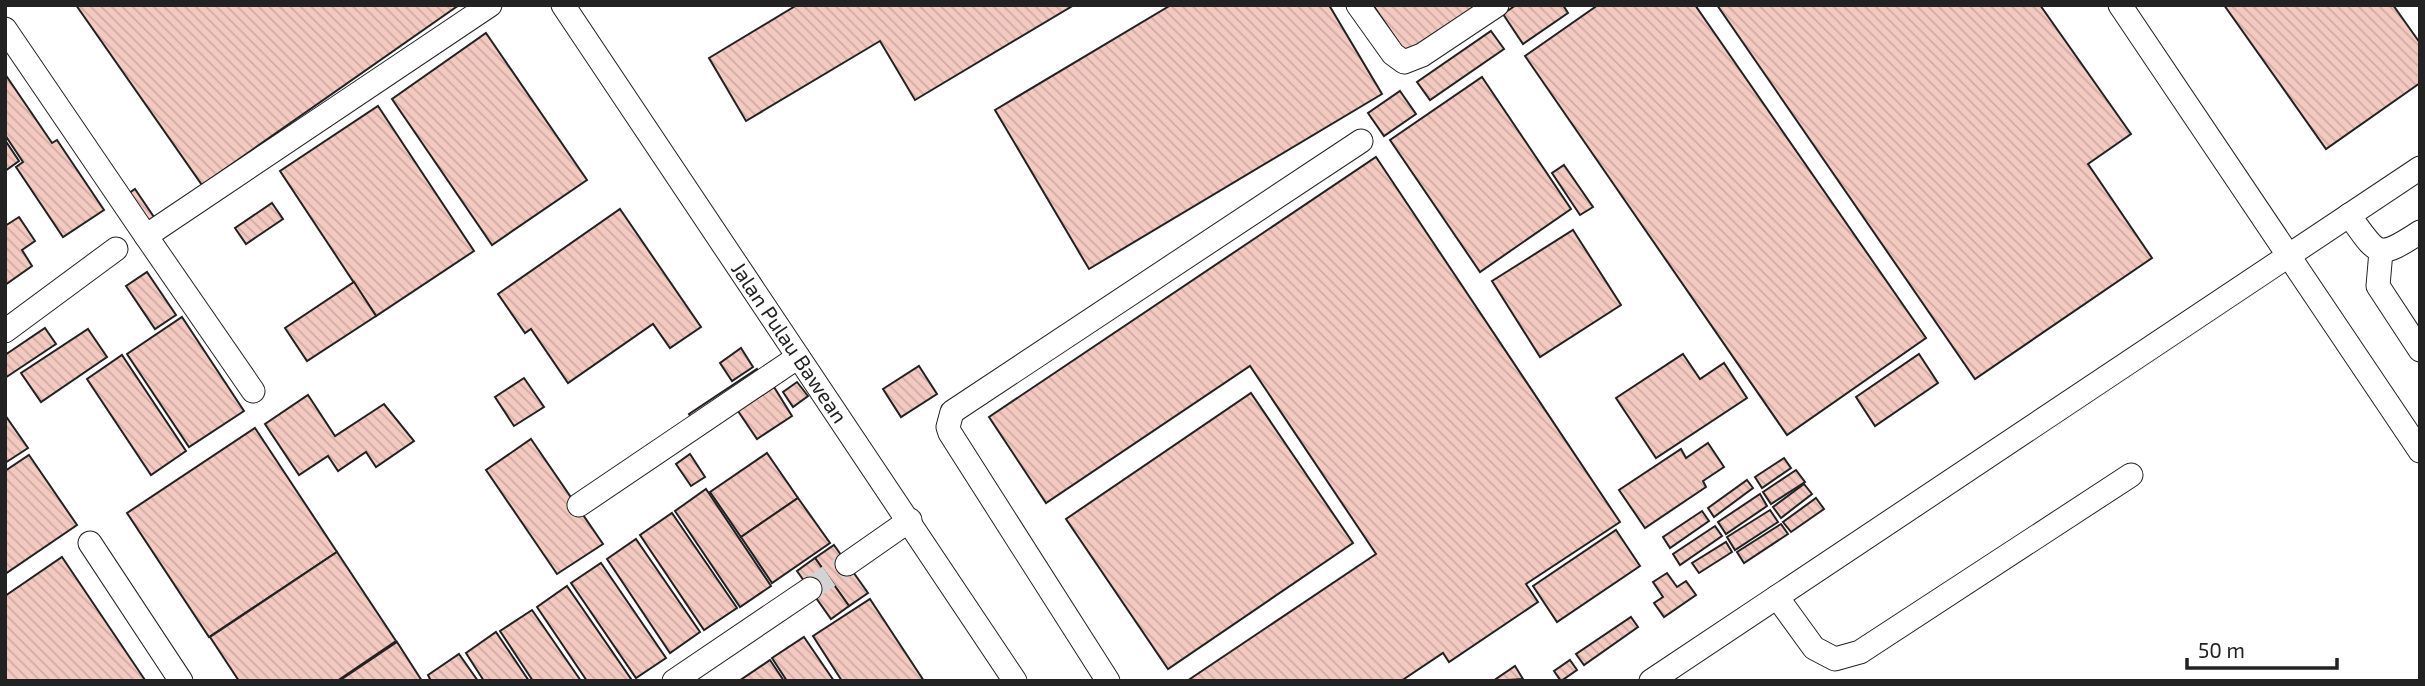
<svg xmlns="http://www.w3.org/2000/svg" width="2425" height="686" font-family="'Exo 2',sans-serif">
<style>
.building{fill:url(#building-back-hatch);stroke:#222;stroke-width:2}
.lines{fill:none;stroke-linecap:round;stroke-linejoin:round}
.minor-tunnel{stroke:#d3d3d3;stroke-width:23;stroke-dasharray:23 11;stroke-linecap:butt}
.minor-casing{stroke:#222;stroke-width:25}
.minor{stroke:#fff;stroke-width:23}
.labels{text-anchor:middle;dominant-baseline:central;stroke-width:5;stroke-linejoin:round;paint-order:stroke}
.street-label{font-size:21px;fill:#222;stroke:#fff}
</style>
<defs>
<pattern id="building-back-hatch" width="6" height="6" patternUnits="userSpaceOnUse" patternTransform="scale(1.75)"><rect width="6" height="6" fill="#f3c9c0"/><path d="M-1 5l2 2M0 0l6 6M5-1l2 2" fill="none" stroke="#d0aca5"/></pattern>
</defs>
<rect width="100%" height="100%" fill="#fff"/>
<g class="building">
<polygon points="76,5 459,5 202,185"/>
<polygon points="797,5 1074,5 915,100 880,41 746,121 709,58"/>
<polygon points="1171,5 1329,5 1382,94 1089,269 995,110"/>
<polygon points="1373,5 1480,5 1407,55"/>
<polygon points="1516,5 1563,5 1568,13 1523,44 1503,14"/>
<polygon points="1598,5 1695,5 1926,338 1787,435 1525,56"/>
<polygon points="1717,5 2040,5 2131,134 2088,164 2152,258 1975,379"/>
<polygon points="2224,5 2393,5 2420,43 2420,83 2326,149"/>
<polygon points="1491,31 1504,49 1430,100 1417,82"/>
<polygon points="486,33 587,180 492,245 392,99"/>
<polygon points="5,74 52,143 57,140 104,210 63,237 16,167 23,162 5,135"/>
<polygon points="1482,77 1571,209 1480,272 1390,140"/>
<polygon points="1400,91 1416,114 1384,136 1368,113"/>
<polygon points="378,106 474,251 376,316 280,171"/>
<polygon points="5,140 19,161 5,171"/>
<polygon points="1376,157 1620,522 1526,584 1538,602 1449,662 1443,653 1401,681 1187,681 1376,554 1250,366 1046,503 989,417"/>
<polygon points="1564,165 1593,207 1580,215 1552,173"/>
<polygon points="135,189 156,220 146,227 125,196"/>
<polygon points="272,203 283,219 246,244 235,228"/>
<polygon points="620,209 701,327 670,348 653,324 568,383 531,329 525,333 498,294"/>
<polygon points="19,217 35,241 22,250 32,266 5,285 5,226"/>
<polygon points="1573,230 1621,305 1540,357 1492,281"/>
<polygon points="147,272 176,315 155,329 126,286"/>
<polygon points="354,282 376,316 307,361 285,328"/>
<polygon points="182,317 244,411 189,447 127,354"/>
<polygon points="45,328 56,344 5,378 5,355"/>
<polygon points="88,329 107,357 41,402 21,373"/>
<polygon points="741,348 753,367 732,381 720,363"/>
<polygon points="1683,354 1700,379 1724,363 1747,398 1656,458 1616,398"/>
<polygon points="1919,354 1938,383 1875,426 1856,397"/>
<polygon points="122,355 186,451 151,475 87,379"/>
<polygon points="919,366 937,394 901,417 883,389"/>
<polygon points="757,369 762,377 694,422 689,414"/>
<polygon points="524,378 544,407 514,426 495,397"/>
<polygon points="797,382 808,396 793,407 783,392"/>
<polygon points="774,387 792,416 757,439 738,411"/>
<polygon points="1251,393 1353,543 1168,669 1066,519"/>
<polygon points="308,395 335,436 384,404 414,441 376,467 366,452 338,471 328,456 299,475 265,424"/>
<polygon points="5,415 28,448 5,463"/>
<polygon points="255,428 337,552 209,637 127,513"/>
<polygon points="531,439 603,544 557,574 486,470"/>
<polygon points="1708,443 1724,467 1703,481 1706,487 1645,528 1619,490 1681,449 1686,458"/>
<polygon points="767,453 798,498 741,537 710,492"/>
<polygon points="690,454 705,477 691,486 676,464"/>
<polygon points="29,455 77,525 5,574 5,471"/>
<polygon points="1784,458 1791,468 1762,488 1755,477"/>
<polygon points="1796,470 1805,482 1771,504 1763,492"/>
<polygon points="1747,480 1753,488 1714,517 1708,508"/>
<polygon points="1804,484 1812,494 1781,518 1773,507"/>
<polygon points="706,489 771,586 740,607 675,511"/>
<polygon points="1760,494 1767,506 1726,534 1718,522"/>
<polygon points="798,498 830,543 772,583 741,537"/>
<polygon points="1816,498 1824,509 1791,532 1783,522"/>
<polygon points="1770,510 1778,522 1735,550 1727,537"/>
<polygon points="1702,511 1709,521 1670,548 1663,537"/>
<polygon points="672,513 737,608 704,630 640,535"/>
<polygon points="1781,524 1788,534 1744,563 1737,552"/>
<polygon points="1715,526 1722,536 1680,565 1673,554"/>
<polygon points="1616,530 1640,566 1557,622 1533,586"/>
<polygon points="636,539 700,632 670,653 607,559"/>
<polygon points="1726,542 1732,552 1699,573 1692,563"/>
<polygon points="834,545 868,593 849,606 815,558"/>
<polygon points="337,552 396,641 337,681 239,681 210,637"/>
<polygon points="62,557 145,680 143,681 5,681 5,596"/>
<polygon points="815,558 849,606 831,619 797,571"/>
<polygon points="601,563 666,658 636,678 571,583"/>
<polygon points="1667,573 1677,587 1686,581 1696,595 1664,617 1654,603 1663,597 1653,582"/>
<polygon points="567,586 631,679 629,681 587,681 537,607"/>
<polygon points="870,599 924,681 842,681 813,636"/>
<polygon points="532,610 581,681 533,681 500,631"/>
<polygon points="1631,617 1638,627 1584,665 1576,654"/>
<polygon points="496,632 529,681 484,681 466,653"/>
<polygon points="804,637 834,681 787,681 772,658"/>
<polygon points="397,642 422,681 339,681"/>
<polygon points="459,654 478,681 431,681 428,675"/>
<polygon points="770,660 784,681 739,681"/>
<polygon points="1570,660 1577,670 1561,681 1554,671"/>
<polygon points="1515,666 1523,679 1493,681"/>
</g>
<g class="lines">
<polyline class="minor-tunnel" points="810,589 847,564"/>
<g class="minor-casing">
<g id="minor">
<polyline points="563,5 1015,681"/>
<polyline points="1358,5 1393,54 1404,62 1422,55 1497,5"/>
<polyline points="2120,5 2420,451"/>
<polyline points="5,29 146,236 490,5"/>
<path d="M 2349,215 C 2378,255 2376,261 2420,232"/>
<polyline points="146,236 253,391"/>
<polyline points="2381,251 2378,286 2420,350"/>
<polyline points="5,331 116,249"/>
<polyline points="579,505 798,357"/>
<polyline points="90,543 181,681"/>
<polyline points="847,564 910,520"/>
<polyline points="1777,597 1814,648 1835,659 1860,652 2131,475"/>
<polyline points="674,681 810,589"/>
<polyline points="1108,681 950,433 948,427 952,412 1361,141"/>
<polyline points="1651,681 2420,168"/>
</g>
</g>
<use href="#minor" class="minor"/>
</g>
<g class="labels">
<g class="street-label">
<text transform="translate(790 342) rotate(56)">Jalan Pulau Bawean</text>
</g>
</g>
<rect width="2425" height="686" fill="none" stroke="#222222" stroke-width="14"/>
<path d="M2187 658v10h150v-10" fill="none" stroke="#222222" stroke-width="3.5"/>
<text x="2198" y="658" font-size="21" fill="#222222" stroke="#ffffff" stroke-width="5" paint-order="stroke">50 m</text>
</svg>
